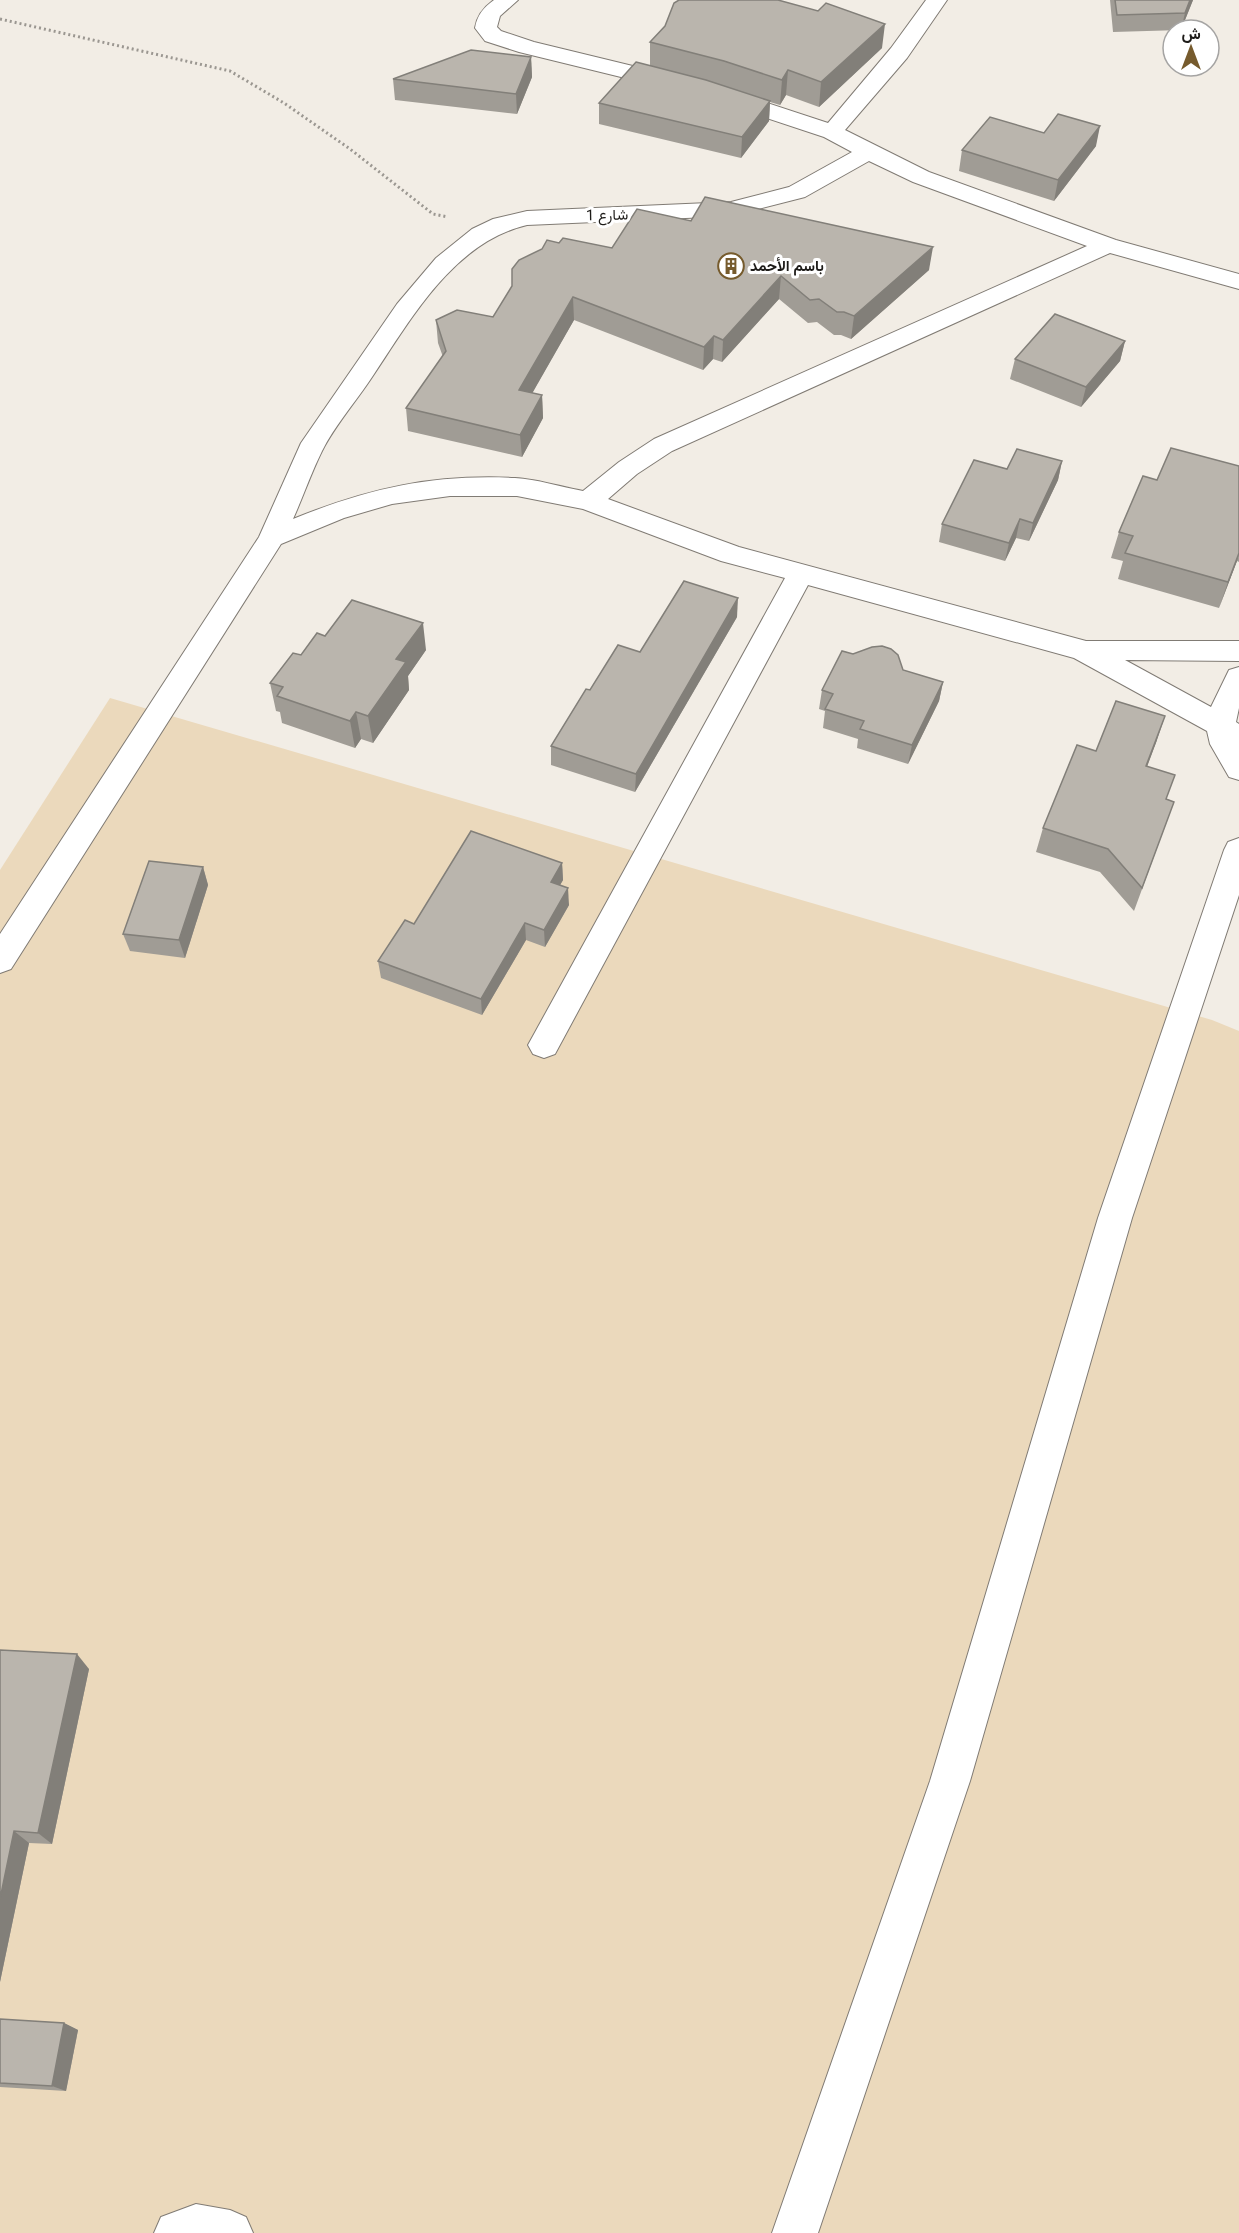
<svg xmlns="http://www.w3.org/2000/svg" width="1239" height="2233" font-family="Roboto,Vazirmatn,sans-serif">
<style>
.green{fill:#ebd9bc}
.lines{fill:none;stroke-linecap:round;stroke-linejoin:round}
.minor-casing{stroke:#807b74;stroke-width:2}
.path{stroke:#9b9791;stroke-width:3;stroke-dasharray:2 3;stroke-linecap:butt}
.minor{fill:#fff;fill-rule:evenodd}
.wall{fill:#a09c95}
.shaded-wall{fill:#827f79}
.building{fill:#bab5ad;stroke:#827f79;stroke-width:1.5}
.labels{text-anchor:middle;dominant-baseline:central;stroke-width:6;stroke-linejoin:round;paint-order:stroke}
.far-street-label{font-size:15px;fill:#1e1c19;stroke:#fff}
.far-poi-label{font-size:15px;font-weight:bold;fill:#1e1c19;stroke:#fff;text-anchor:start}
</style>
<rect width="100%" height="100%" fill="#f2ede5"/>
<polygon class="green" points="110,698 1212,1020 1239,1031 1239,2233 0,2233 0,870"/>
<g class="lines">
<g class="minor-casing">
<g id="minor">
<path d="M 494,0 L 518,0 L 500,16 L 497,27 L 501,31 L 534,42 L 678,77 L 681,82 L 678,87 L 670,89 L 519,52 L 485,41 L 475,28 C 477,15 484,7 494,0 Z"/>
<path d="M 926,0 L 947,0 L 907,58 L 845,130 L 929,172 L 1116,240 L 1239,274 L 1239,289 L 1110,253 L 672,451 L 637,474 L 608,499 L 739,547 L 1086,641 L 1239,641 L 1239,661 L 1125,660 L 1211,707 L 1229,670 L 1239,667 L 1239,708 L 1236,722 L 1239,724 L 1239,780 L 1229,777 L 1210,744 L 1207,731 L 1074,658 L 808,585 L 555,1054 L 544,1058 L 533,1054 L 528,1045 L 533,1036 L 785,578 L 721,561 L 583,509 L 517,496 L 450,496 L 392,504 L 344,518 L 281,544 L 11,969 L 0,973 L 0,934 L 259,537 L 301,443 L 397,304 L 436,258 L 472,229 L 493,219 L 527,211 L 731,202 L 789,187 L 852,152 L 824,137 L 718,102 L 715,97 L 718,92 L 726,90 L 734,92 L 828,123 L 891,48 ZM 869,161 L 913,182 L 1087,246 L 654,439 L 619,462 L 583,491 C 561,487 537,479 515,478 C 433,474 369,488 293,519 C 303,497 311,473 322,451 C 334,427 353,405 368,383 C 409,323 451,243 527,225 L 731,216 L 805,197 Z"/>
<polygon points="1239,838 1239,895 1132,1218 970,1781 818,2233 772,2233 930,1781 1098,1218 1224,850 1228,842"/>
<polygon points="196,2204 230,2210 246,2217 253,2233 154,2233 161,2217"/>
</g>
</g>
<polyline class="path" points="0,19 230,71 284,103 350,149 433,214 448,217"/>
<use href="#minor" class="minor"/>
</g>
<g class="wall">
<polygon points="1110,0 1193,0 1181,30 1113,32"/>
<polygon points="650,42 882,48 819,107 786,95 780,105 770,102 769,121 741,158 599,124 599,103 650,66"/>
<polygon points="531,57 532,77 517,114 395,100 393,79"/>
<polygon points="1044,133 1096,146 1054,201 959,171 962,150"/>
<polygon points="691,221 929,270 851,339 841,335 834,335 817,322 808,323 779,299 722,362 713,359 703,370 574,320 532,393 542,395 543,418 522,457 408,431 406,408 443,357 438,343 436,320 493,317 559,243 612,248"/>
<polygon points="1125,341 1120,361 1081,407 1010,379 1015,359"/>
<polygon points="1062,461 1058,480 1029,541 1016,538 1005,561 939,542 942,524 1007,469"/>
<polygon points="1239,466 1239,562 1237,561 1219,608 1118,579 1123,561 1111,558 1119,532 1157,480"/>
<polygon points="737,617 635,792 551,765 551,746 590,690 640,652"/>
<polygon points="325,636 426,650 408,676 409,690 373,743 361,739 355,748 282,723 280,712 276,711 270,683"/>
<polygon points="903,670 943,682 939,701 908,764 857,748 858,739 823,728 825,711 819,709 822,690"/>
<polygon points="1157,740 1147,767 1166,799 1174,802 1134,911 1100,872 1036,852 1043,828"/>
<polygon points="562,863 563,880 560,885 569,905 545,947 526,940 482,1015 381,978 378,961 414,924"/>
<polygon points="203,867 208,885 185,958 130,951 123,934"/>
<polygon points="0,1650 89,1669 52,1844 29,1843 0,1982"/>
<polygon points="0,2019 64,2023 78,2030 66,2091 0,2087"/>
</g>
<g class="shaded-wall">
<polygon points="1190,0 1193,0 1181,30 1185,13"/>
<polygon points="885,24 882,48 819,107 821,82"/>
<polygon points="531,57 532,77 517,114 516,94"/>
<polygon points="788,70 786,95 780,105 782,80"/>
<polygon points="770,101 769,121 741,158 742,137"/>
<polygon points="1100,126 1096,146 1054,201 1058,180"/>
<polygon points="933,247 929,270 851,339 854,316"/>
<polygon points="781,276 779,299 722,362 723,340"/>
<polygon points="573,297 574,320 521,413 519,390"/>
<polygon points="714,336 713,359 703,370 704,347"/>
<polygon points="1125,341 1120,361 1081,407 1086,387"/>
<polygon points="542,395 543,418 522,457 520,435"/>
<polygon points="1062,461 1058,480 1029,541 1033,523"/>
<polygon points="1020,519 1016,538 1005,561 1009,543"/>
<polygon points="1239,553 1237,561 1219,608 1228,582"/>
<polygon points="738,598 737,617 635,792 636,774"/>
<polygon points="423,623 426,650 408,676 409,690 373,743 368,716 396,659"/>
<polygon points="943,682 939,701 908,764 912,745"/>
<polygon points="356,712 361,739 355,748 350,721"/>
<polygon points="1165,716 1157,740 1138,790 1146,766"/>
<polygon points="562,863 563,880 552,899 551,882"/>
<polygon points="203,867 208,885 185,958 179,940"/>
<polygon points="568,888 569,905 545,947 544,930"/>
<polygon points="525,923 526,940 482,1015 481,999"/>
<polygon points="77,1654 89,1669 52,1844 38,1833"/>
<polygon points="14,1831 29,1843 0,1982 0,1899"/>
<polygon points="64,2023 78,2030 66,2091 52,2086"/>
</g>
<g class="building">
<polygon points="679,0 778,0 818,11 826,3 885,24 821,82 788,70 782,80 724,61 650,42 665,26 674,3"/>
<polygon points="1115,0 1190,0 1185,13 1117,15"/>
<polygon points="471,50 531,57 516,94 393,79"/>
<polygon points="636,62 706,80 770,101 742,137 599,103"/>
<polygon points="1058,114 1100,126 1058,180 962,150 990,117 1044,133"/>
<polygon points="705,197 933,247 854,316 844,312 837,312 819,299 810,300 781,276 723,340 714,336 704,347 573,297 519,390 542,395 520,435 406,408 446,351 436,320 457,310 493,317 512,286 512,269 519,260 542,249 547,240 559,243 563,238 612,248 637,209 691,221"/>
<polygon points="1055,314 1125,341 1086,387 1015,359"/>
<polygon points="1171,448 1239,466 1239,553 1228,582 1125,553 1133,536 1119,532 1143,476 1157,480"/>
<polygon points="1017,449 1062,461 1033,523 1020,519 1009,543 942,524 974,460 1007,469"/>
<polygon points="684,581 738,598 636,774 551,746 586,689 590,690 618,645 640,652"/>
<polygon points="352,600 423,623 396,659 406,662 368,716 356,712 350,721 277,696 283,687 270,683 293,653 301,655 317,633 325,636"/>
<polygon points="882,646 891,649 898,655 903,670 943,682 912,745 860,729 864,721 825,709 833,694 822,690 842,651 853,654 872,647"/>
<polygon points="1116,701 1165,716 1146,766 1175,775 1166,799 1174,802 1142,888 1108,849 1043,828 1077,745 1096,751"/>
<polygon points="471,831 562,863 551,882 568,888 544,930 525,923 481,999 378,961 405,920 414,924"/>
<polygon points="149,861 203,867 179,940 123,934"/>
<polygon points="0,1650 77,1654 38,1833 14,1831 0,1899"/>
<polygon points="0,2019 64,2023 52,2086 0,2083"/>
</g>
<defs>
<g id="building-ring" transform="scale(1.35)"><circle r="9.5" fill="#fff" stroke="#765b2d" stroke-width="1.5"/><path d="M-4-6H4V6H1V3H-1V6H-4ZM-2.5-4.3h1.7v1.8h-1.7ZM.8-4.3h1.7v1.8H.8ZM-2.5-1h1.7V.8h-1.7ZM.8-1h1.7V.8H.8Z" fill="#765b2d"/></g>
</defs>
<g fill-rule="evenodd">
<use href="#building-ring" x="731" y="266"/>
</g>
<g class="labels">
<g class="far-street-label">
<text transform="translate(607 215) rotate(-1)">شارع 1</text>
</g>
<g class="far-poi-label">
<text x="750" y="266">باسم الأحمد</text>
</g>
</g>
<g transform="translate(1191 48)"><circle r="28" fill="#ffffff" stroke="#a5a4a3" stroke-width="1.5"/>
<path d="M0-4.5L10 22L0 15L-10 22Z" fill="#765b2d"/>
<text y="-9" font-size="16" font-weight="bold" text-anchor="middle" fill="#1e1c19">ش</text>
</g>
</svg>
